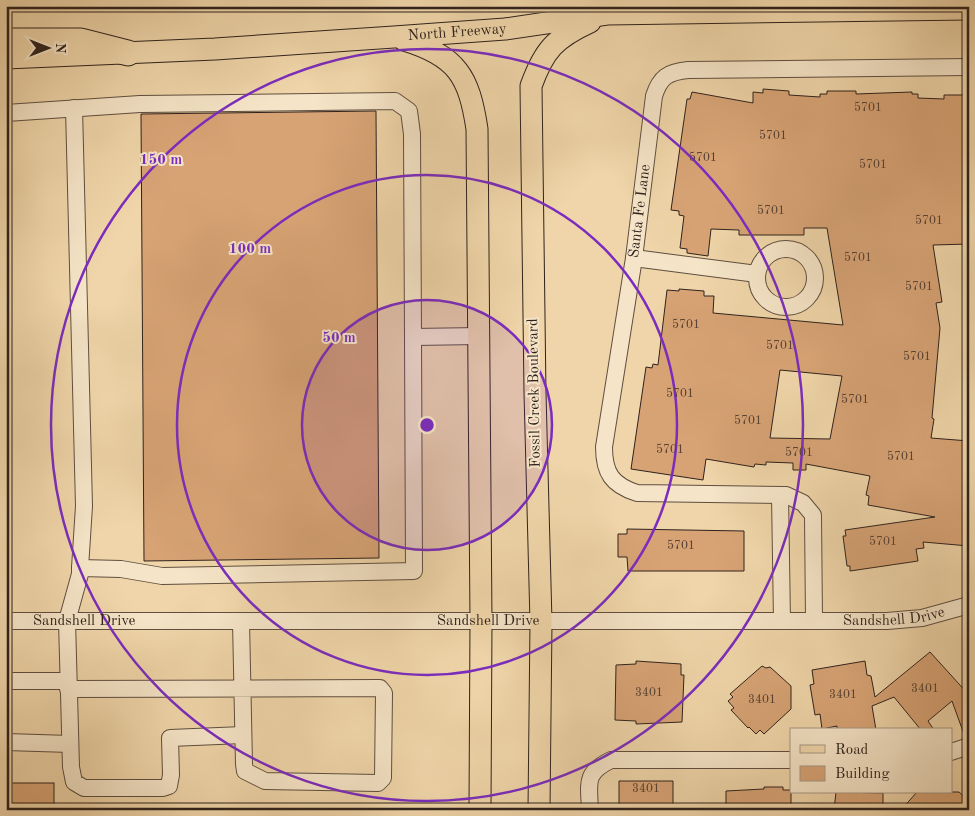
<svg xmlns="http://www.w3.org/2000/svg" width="975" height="816" font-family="'Old Standard TT',serif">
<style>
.building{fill:#d7a375;stroke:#2f221d;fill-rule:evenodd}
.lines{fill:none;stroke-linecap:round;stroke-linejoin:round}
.minor-casing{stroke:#5f4f40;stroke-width:18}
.major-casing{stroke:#2f221d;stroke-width:23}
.highway-casing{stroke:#2f221d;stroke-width:27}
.minor{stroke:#f5e4c7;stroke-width:16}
.major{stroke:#efd5a9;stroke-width:21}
.highway{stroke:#efd5a9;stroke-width:25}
.ring{fill:none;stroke:#7b2cbf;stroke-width:2.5}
.labels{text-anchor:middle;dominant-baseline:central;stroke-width:4;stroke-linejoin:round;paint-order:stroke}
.number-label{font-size:12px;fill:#594233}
.street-label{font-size:15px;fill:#2f221d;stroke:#f5e4c7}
.centre{fill:#7b2cbf;stroke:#f5e4c7;stroke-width:2.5}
.ring-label{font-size:15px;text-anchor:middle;font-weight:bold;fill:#7b2cbf;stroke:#f5e4c7;stroke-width:4;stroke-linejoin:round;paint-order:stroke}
</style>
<rect width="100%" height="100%" fill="#efd5a9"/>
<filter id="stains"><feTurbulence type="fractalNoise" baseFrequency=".004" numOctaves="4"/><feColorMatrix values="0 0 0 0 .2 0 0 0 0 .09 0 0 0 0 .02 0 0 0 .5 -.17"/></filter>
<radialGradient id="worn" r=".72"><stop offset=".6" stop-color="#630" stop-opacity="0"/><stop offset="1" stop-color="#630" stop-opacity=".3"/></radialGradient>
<g class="building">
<path d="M 763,89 L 789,91 L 789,95 L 820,97 L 820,94 L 827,94 L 827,91 L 856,91 L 856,94 L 912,92 L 912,94 L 918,94 L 918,98 L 944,99 L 944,95 L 969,95 L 969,244 L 933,245 L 942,302 L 936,303 L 940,328 L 932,418 L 934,419 L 931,438 L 969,441 L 969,546 L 923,542 L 924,548 L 916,549 L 918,561 L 850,571 L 850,566 L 847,566 L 843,536 L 846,536 L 845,530 L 935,517 L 868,505 L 869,496 L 866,495 L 870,476 L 806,464 L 806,470 L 793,470 L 793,463 L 766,462 L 766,465 L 755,464 L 754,467 L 706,459 L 703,480 L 631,469 L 646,367 L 652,368 L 653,364 L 658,365 L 667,290 L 679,291 L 679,289 L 704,291 L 704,296 L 714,296 L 713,313 L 843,325 L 827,228 L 804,228 L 804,235 L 739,235 L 739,230 L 711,229 L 708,256 L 687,253 L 687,249 L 680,248 L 684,216 L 679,215 L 679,211 L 671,210 L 687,99 L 690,99 L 692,92 L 753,103 L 753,92 L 763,93 ZM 780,370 L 842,376 L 830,439 L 770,438 Z"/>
<polygon points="376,111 379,558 144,561 141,114"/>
<polygon points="627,529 744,531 744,571 628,571 627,557 618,557 618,534 627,534"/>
<polygon points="930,652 969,695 969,736 965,737 952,701 928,721 934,730 921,730 894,697 872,706 876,730 837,730 837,726 822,729 820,714 815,715 810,685 814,684 812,670 865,661 867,675 871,676 875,697"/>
<polygon points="636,661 681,664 681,675 684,675 682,722 636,724 636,721 615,720 616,665 636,664"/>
<polygon points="762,666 766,668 770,667 791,686 791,709 764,734 760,730 756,734 749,727 748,728 731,710 734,708 728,701 733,697 730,694"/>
<polygon points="619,781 673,781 673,808 625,810 625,807 619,807"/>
<rect x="6" y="783" width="48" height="27"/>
<polygon points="764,787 783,787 783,790 791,790 791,810 726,810 726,791 764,789"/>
<polygon points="836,792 883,793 883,810 834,810"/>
<polygon points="917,792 959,792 969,801 969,810 901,810"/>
</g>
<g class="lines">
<g class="minor-casing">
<g id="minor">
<polyline points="74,108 84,506 80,568"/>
<polyline points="6,113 140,104 395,101 409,111 412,134 413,337 479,336"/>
<circle cx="786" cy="278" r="29"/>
<polyline points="634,258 757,274"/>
<polyline points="780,495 782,621"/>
<path id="s1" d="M 814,620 L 813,515 L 803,503 L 786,495 L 637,493 C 612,485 604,473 604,447 L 634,258 L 654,96 C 660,77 668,72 688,70 L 969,67"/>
<path id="s2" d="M 6,621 L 887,621 L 922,618 L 969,605"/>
<polyline points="6,681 68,681"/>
<path d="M 68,689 L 380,688 L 384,693 L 383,778 L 378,783 L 265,781 L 245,771 L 244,764 C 243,716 242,669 241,621"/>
<polyline points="243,735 170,738 171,775 169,786 163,788 84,788 74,782 71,767 67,621 80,574 80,568 121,569 162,576 414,571 413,337"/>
<polyline points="6,742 70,744"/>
<polyline points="951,752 969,746"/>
<path d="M 590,810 C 589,783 584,773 611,760 L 791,760"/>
</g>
</g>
<g class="major-casing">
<g id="major">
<path d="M 404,40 C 457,56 469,76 477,129 L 481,621 L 480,810"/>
<path id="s3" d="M 6,58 L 215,49 L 394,37 L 505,29 L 607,14 L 969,9"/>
<path d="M 539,810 L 541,622 L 535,393 L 531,86 C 544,50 555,38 590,22"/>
</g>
</g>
<g class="highway-casing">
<polyline id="highway" points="6,41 81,41 128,53"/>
</g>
<use href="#minor" class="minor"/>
<use href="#major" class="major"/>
<use href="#highway" class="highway"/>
</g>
<circle cx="427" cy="425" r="125" fill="#7b2cbf" fill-opacity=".12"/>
<g class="ring">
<circle cx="427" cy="425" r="125"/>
<circle cx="427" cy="425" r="250"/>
<circle cx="427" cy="425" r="376"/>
</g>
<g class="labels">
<g class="number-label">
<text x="868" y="108">5701</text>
<text x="773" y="136">5701</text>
<text x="703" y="158">5701</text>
<text x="873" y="165">5701</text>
<text x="771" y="211">5701</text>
<text x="929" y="221">5701</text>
<text x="858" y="258">5701</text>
<text x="919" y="287">5701</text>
<text x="686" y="325">5701</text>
<text x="780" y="346">5701</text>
<text x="917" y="357">5701</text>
<text x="680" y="394">5701</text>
<text x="855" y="400">5701</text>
<text x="748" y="421">5701</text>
<text x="670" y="450">5701</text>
<text x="799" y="453">5701</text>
<text x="901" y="457">5701</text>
<text x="883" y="542">5701</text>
<text x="681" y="546">5701</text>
<text x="925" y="689">3401</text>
<text x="649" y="693">3401</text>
<text x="843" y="695">3401</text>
<text x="762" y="700">3401</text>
<text x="646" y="789">3401</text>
</g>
<g class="street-label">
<text stroke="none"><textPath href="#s3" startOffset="452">North Freeway</textPath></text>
<text stroke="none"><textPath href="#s1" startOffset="589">Santa Fe Lane</textPath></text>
<text transform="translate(535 393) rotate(-91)">Fossil Creek Boulevard</text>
<text stroke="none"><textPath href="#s2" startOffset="888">Sandshell Drive</textPath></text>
<text stroke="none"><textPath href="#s2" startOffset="78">Sandshell Drive</textPath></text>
<text stroke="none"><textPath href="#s2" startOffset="482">Sandshell Drive</textPath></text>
</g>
</g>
<circle cx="427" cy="425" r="8" class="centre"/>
<g class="ring-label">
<text x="161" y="164">150 m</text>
<text x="250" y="253">100 m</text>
<text x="339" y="342">50 m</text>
</g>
<rect width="975" height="816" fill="none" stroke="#efd5a9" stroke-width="25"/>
<rect x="8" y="8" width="960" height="801" fill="none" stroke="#2f221d" stroke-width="2.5"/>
<rect x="12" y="12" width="950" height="791" fill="none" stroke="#2f221d"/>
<rect x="790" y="728" width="162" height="65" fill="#f5e4c7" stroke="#a69683"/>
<rect x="800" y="745" width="25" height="8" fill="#efd5a9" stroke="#a69683"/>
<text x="835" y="754" font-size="15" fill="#2f221d">Road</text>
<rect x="800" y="766" width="25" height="15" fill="#d7a375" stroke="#a69683"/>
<text x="835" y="778" font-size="15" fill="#2f221d">Building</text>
<g transform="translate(48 48) rotate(90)" stroke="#f5e4c7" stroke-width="4" paint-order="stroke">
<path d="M0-4L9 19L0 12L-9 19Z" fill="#2f221d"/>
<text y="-8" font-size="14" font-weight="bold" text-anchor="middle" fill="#2f221d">N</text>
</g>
<rect width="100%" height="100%" filter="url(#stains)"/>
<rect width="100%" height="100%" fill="url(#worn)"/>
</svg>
